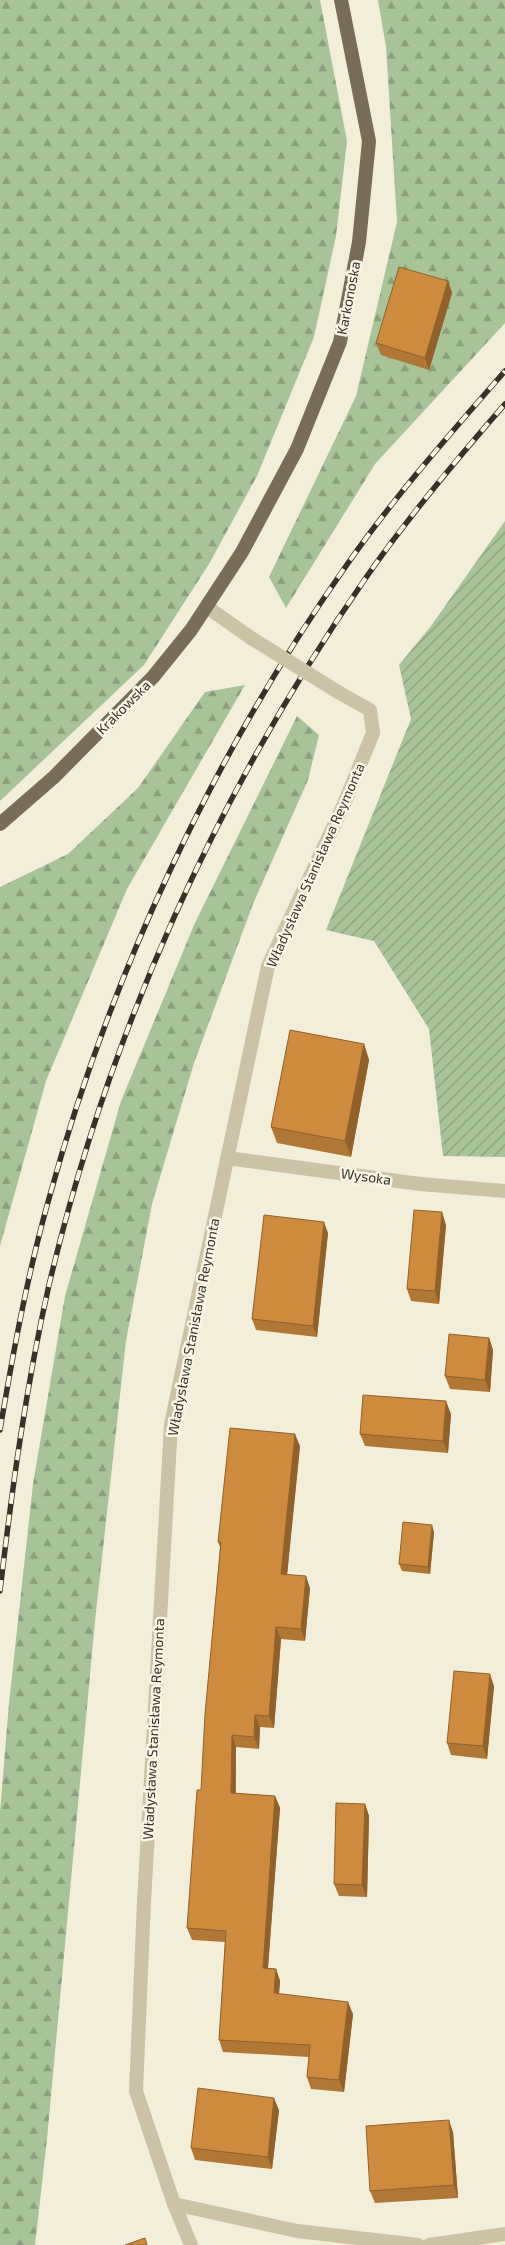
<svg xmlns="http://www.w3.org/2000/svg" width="505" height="2245" font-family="'Exo 2',sans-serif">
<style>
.forest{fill:url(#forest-firs)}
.garden{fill:url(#garden-furrows)}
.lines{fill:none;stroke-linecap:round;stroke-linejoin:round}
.minor{stroke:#ccc2a5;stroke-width:14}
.tertiary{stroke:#ccc2a5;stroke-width:14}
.primary{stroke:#7a6d57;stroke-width:14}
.rail-casing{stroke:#373127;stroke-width:5.5}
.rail{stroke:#faf7e6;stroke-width:4;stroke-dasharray:11;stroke-linecap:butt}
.tertiary-bridge{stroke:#ccc2a5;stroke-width:14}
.wall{fill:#b17734}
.shaded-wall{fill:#90612b}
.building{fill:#ce8a3d;stroke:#90612b}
.labels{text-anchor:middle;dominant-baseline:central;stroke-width:5;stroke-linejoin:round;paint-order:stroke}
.street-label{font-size:14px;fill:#373127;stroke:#faf7e6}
</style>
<defs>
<pattern id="forest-firs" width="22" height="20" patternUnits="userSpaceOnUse" patternTransform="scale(1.25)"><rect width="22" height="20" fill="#a9c399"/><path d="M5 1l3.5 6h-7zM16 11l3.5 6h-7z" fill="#8a9f7d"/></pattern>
<pattern id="garden-furrows" width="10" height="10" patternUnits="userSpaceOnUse" patternTransform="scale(1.25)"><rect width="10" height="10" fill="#a9c399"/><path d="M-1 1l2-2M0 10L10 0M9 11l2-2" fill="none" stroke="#8a9f7d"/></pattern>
</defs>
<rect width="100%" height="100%" fill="#f3eeda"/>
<g class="forest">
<polygon points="0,0 320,0 347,141 336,236 314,337 257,476 209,564 144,665 0,801"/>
<polygon points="378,0 505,0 505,323 375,464 286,608 269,577 356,396 397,222 386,47"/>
<polygon points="245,685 127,889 46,1081 0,1246 0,887 68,854 138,788 205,692"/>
<polygon points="297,716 319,735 308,780 253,904 194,1063 152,1204 126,1341 95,1621 47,2139 35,2245 0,2245 0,1812 9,1703 33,1484 65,1296 121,1101 194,925"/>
</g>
<polygon class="garden" points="505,521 505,1157 443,1156 429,1029 374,941 326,930 411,719 399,665 431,626"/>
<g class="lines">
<g class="minor">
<polyline points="227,1158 420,1184 505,1191"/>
<polyline points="174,2204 297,2231 418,2245"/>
<polyline points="429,2245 505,2234"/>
</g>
<g class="tertiary">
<polyline points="207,607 251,638"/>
<polyline points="191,2245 174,2204 136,2091 144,1902 171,1424 268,966 344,804 373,733 370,710 338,692"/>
</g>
<polyline class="primary" points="0,824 54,777 153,677 191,630 242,552 297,449 340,342 359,242 369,141 341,0"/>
<g class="rail-casing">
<g id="rail">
<path d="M 0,1430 C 13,1353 27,1277 48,1202 C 110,976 211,758 346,566 C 394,497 450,434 505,371"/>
<path d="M 0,1591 C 12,1489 26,1386 49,1285 C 109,1032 217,793 365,579 C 408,517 456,460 505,404"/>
</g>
</g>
<use href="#rail" class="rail"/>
<polyline class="tertiary-bridge" points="251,638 338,692"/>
</g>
<g class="wall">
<polygon points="448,281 452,293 429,370 381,355 376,343"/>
<polygon points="364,1044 369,1060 351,1157 277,1143 271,1127"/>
<polygon points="446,1225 439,1304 411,1301 407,1289"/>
<polygon points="328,1233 317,1337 256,1330 252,1319"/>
<polygon points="489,1338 493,1350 490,1392 450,1389 445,1376"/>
<polygon points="451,1414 448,1453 365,1446 360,1434"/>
<polygon points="300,1446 287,1574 310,1588 305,1641 281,1639 274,1728 260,1727 259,1749 236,1747 236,1793 275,1796 280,1808 268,1968 276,1969 280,1981 279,1994 353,2014 344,2092 311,2089 307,2077 309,2057 223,2052 219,2040 225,1942 192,1940 187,1928 201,1790 220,1547 218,1542"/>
<polygon points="434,1532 430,1574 402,1571 399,1564"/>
<polygon points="494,1686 487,1759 451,1755 447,1743"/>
<polygon points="365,1804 369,1816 367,1897 339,1896 334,1884"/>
<polygon points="279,2110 272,2169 195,2160 191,2148"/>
<polygon points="453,2132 458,2198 375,2203 370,2191"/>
</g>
<g class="shaded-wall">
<polygon points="448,281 452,293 429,370 425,358"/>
<polygon points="364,1044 369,1060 351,1157 345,1141"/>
<polygon points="442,1212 446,1225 439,1304 435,1291"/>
<polygon points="324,1222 328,1233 317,1337 313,1326"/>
<polygon points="489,1338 493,1350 490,1392 485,1380"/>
<polygon points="446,1401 451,1414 448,1453 443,1441"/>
<polygon points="295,1434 300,1446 286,1586 281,1574"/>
<polygon points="432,1525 434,1532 430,1574 428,1567"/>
<polygon points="306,1576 310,1588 305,1641 301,1629"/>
<polygon points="276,1627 281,1639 274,1728 269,1716"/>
<polygon points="490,1674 494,1686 487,1759 483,1746"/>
<polygon points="255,1715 260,1727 259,1749 254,1737"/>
<polygon points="232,1735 236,1747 235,1805 231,1793"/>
<polygon points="275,1796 280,1808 267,1980 263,1968"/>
<polygon points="365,1804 369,1816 367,1897 362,1885"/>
<polygon points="276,1969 280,1981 278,2005 274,1993"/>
<polygon points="348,2002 353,2014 344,2092 339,2080"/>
<polygon points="274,2098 279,2110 272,2169 268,2157"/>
<polygon points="449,2120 453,2132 458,2198 454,2185"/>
</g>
<g class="building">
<polygon points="399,267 448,281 425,358 376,343"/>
<polygon points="290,1030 364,1044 345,1141 271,1127"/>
<polygon points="414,1210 442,1212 435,1291 407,1289"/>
<polygon points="264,1215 324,1222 313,1326 252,1319"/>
<polygon points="449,1334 489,1338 485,1380 445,1376"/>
<polygon points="363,1395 446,1401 443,1441 360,1434"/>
<polygon points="230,1428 295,1434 281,1574 306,1576 301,1629 276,1627 269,1716 255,1715 254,1737 232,1735 231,1793 275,1796 263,1968 276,1969 274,1993 348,2002 339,2080 307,2077 310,2045 219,2040 226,1931 187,1928 197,1790 201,1790 205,1714 221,1542 218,1542"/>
<polygon points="403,1522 432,1525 428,1567 399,1564"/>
<polygon points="454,1671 490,1674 483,1746 447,1743"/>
<polygon points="336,1803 365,1804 362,1885 334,1884"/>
<polygon points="198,2088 274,2098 268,2157 191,2148"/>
<polygon points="449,2120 454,2185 370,2191 366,2126"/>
<polygon points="145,2238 147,2245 125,2245"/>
</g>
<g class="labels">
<g class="street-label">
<text transform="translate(348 298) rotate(-79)">Karkonoska</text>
<text transform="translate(123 707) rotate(-45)">Krakowska</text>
<text transform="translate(315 865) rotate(-66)">Władysława Stanisława Reymonta</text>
<text transform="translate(366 1176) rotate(8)">Wysoka</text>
<text transform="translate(193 1327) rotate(-79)">Władysława Stanisława Reymonta</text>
<text transform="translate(153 1729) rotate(-87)">Władysława Stanisława Reymonta</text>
</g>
</g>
</svg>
